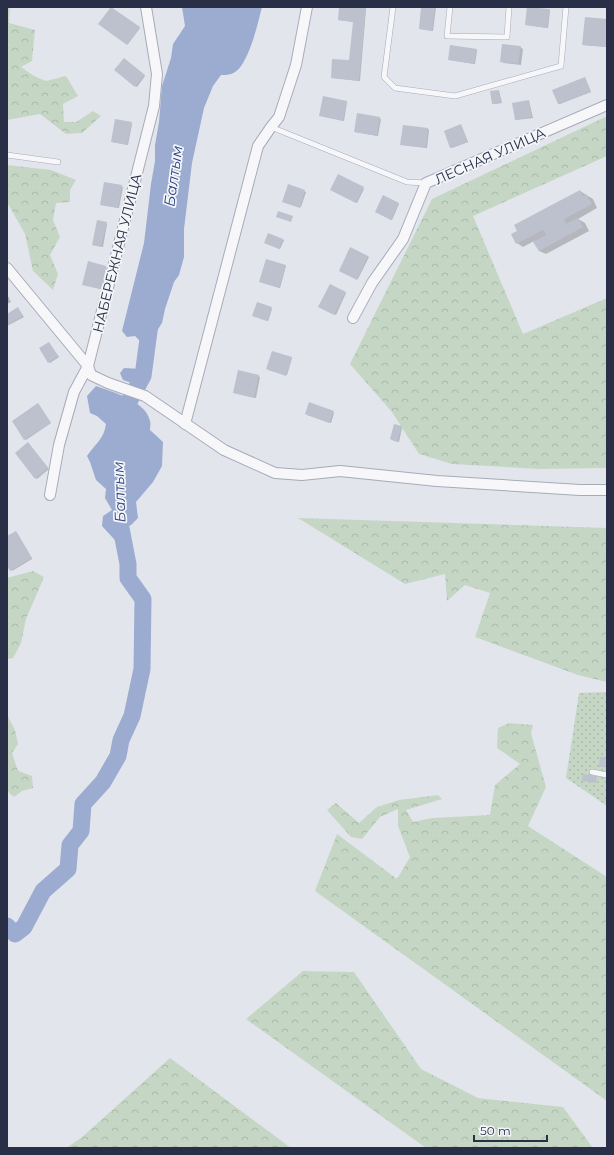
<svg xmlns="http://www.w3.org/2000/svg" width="614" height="1155" font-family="Montserrat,sans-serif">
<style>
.forest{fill:url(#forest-crowns)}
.garden{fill:url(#garden-dots)}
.water{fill:#9bacd0}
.shadow{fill:#0003}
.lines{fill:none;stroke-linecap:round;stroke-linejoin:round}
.river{stroke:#9bacd0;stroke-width:17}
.building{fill:#bdc0cd}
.lane-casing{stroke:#a7abb8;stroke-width:6}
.street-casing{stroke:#a7abb8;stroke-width:12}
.lane{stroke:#f7f7fa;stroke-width:5}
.street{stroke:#f7f7fa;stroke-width:10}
.labels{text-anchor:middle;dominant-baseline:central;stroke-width:3.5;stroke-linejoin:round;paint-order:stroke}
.street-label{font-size:14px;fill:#292f47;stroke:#f4f5f9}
.water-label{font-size:15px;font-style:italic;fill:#2e4580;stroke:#f4f5f9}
</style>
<defs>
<pattern id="forest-crowns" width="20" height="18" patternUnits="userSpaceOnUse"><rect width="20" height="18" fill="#c5d7c4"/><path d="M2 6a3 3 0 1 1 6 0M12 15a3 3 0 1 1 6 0" fill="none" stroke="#a9b9aa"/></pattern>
<pattern id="garden-dots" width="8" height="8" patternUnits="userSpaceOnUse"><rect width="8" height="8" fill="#c5d7c4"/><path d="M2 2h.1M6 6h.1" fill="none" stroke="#a9b9aa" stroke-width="1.8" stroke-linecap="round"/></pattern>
</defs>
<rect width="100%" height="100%" fill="#e3e5ed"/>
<g class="forest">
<polygon points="7,7 10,7 9,23 35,30 32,61 21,67 34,76 46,81 66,76 78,96 63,104 64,122 76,122 93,111 101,116 82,133 66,134 40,114 7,120"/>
<polygon points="607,116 607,156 473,216 523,334 607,298 607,468 540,469 452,464 419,454 392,412 350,364 432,199"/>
<polygon points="7,165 51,170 76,180 70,190 70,202 56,203 53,220 60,237 50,255 58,274 53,290 33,271 25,234 7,202"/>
<polygon points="298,518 607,528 607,682 578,675 475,637 490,593 465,585 447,601 445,574 405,584"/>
<polygon points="33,571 44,577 26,619 21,643 13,658 7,659 7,578"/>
<polygon points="7,715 15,730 18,744 12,753 18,771 32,776 33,788 22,791 14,797 7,791"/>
<polygon points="509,723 533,725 531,733 546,787 528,826 607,877 607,1101 315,891 337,834 397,879 410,857 398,826 398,809 380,817 362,839 351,837 327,810 336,803 359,823 377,807 399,800 438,795 442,799 406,810 413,822 432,818 490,815 495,785 520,764 497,748 498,728"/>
<polygon points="303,971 354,972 421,1069 478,1098 563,1107 593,1148 426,1148 246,1019"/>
<polygon points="170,1058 291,1148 66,1148 81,1138"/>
</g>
<polygon class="garden" points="607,692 607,806 566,778 579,693"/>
<g class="water">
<path d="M 182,7 L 262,7 C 258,22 248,70 231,74 C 228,75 224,75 221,75 L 213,86 L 204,108 L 192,163 L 184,229 L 184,257 L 179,275 L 174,282 L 165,309 L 162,323 L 153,337 L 150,346 L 145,346 L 135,336 L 127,337 L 122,331 L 144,243 L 151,184 L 155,161 L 155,145 L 159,122 L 162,86 L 171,58 L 173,44 L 185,26 Z"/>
<polygon points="124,368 142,369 148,375 143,384 137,385 123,380 120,373"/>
<path d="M 96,386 C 113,392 146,401 150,421 C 151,423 150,428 150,430 L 163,442 L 162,466 L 153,482 L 136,502 L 138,518 L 131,525 L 125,528 L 127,538 L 132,546 L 125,551 L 102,526 L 103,516 L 112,510 L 105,498 L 106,489 L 96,480 L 90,462 L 87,456 C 95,444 104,439 106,424 L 97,416 L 90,413 L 87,396 Z"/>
</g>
<g class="shadow">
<polygon points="340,7 366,9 360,81 333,78 350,61 354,22 339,20"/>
<polygon points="422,7 436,7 433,31 421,29"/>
<polygon points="111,8 140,28 128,44 100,24"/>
<polygon points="549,10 550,11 548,28 527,25"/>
<polygon points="586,18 607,20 607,47 584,45"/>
<polygon points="520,47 523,49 521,65 504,63 501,61"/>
<polygon points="476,50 477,51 475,64 451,60"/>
<polygon points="124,59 145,76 137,87 116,70"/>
<polygon points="585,78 591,92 560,104 559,104 554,90"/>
<polygon points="499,91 502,103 494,104 493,103"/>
<polygon points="529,101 533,118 516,120"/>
<polygon points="346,102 347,102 344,121 322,116"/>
<polygon points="358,114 381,119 378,136 356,132"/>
<polygon points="131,123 132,124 128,145 113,142"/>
<polygon points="461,125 468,142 452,148 445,131"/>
<polygon points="428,129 429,130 427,148 403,145"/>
<polygon points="338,176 364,189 357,203 331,190"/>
<polygon points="105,183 123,187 119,208 102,205"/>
<polygon points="288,186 306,192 301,207 284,202"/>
<polygon points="580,191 593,199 597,208 578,219 585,223 589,231 546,254 539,251 534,241 523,247 517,243"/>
<polygon points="383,196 399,204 392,220 376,212"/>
<polygon points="106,223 107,224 103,247 94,245"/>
<polygon points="269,234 284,240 280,249 266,243"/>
<polygon points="350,249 369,257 358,279 340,271"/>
<polygon points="285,266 286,266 280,288 261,282"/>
<polygon points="105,267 106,267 101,289 84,285"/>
<polygon points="330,285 346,293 336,315 320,306"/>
<polygon points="7,294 11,302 7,304"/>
<polygon points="18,308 24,317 7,326 7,315"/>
<polygon points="271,308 272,309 268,321 254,316"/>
<polygon points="49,343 59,357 50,363 49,362"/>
<polygon points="291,358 292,358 287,375 268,370"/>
<polygon points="239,372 260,377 256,398 236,393"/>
<polygon points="39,405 51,423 26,440 25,439"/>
<polygon points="333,412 334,413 331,423 307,415"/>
<polygon points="401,427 402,428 399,442 392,440"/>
<polygon points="29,444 49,469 37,479 36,478"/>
<polygon points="17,533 32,559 12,571 7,564 7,538"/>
</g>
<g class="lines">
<g class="river">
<polyline points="123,420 126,407 143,376 150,324"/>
<polyline points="7,926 15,934 24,927 43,891 68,869 70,845 81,831 83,804 103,782 118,756 121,740 132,716 142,669 143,599 128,578 128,564 121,528"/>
</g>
</g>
<g class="building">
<polygon points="111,7 140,27 127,45 98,24"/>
<polygon points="339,7 366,7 359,81 331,78 332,59 349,60 353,22 338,20"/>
<polygon points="421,7 435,7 432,31 419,29"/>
<polygon points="527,7 550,9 547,28 525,25"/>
<polygon points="585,17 607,19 606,47 582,45"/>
<polygon points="502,44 521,46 518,64 500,62"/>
<polygon points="450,45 477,49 474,64 448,60"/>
<polygon points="124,58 145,75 135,87 114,70"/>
<polygon points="585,77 591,92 558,104 552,90"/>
<polygon points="499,90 501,103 492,104 490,91"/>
<polygon points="323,96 347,101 343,121 319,116"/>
<polygon points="529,100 532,117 515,120 512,103"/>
<polygon points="357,113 380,117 377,136 354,132"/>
<polygon points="115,119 132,122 127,145 111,142"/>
<polygon points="461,124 468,142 450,148 444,131"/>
<polygon points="403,125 428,128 426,148 400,145"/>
<polygon points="338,174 364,187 356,203 330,190"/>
<polygon points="104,182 122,185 118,208 100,205"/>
<polygon points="288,184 305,190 300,208 282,202"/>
<polygon points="580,190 583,196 586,194 592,204 564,219 566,224 578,218 583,227 539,251 533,242 546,235 543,230 516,244 511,234 517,231 514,225"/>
<polygon points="383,195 399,203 391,220 375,212"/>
<polygon points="278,211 293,216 291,222 276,217"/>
<polygon points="97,220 107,222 101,247 92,245"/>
<polygon points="268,233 283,239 279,249 264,243"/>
<polygon points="350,247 368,256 357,280 339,271"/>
<polygon points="266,259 286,265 279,288 259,282"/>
<polygon points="88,261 106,266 100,289 82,285"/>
<polygon points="330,284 346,292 334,315 318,307"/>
<polygon points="257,302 272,307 267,321 252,316"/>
<polygon points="18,307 23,316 7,325 7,314"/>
<polygon points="49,342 58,356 48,363 39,348"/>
<polygon points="272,351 292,357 286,376 266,369"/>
<polygon points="238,370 259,375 254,398 233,393"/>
<polygon points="309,402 334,411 329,423 305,414"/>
<polygon points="38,403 51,423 24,440 12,421"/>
<polygon points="394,424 402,426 397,442 390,439"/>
<polygon points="28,442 48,468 35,479 15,453"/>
<polygon points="16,531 32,558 10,571 7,566 7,536"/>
<polygon points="600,757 606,757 605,767 599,767"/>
<polygon points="583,774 597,776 596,783 582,781"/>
</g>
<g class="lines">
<g class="lane-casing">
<g id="lane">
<polyline points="393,7 384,77 395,88 455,96 561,66 566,7"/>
<polyline points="450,7 447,36 507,37 509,7"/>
<polyline points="271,127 407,182 426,183"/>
<polyline points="7,155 58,162"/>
<polyline points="592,772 607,775"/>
</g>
</g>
<g class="street-casing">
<g id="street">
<polyline points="7,268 88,366 91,375 108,383 145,396 224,450 275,473 302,475 340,471 437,481 580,490 607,490"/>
<polyline points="353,318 372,283 403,239 426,183 607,105"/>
<polyline points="185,424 258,146 271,127 279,117 296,65 307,7"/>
<polyline points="50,495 59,445 74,392 88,366 154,106 157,74 146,7"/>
</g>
</g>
<use href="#lane" class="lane"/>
<use href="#street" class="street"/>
</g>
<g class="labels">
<g class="street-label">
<text transform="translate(490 156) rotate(-24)">ЛЕСНАЯ УЛИЦА</text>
<text transform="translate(117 253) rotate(-76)">НАБЕРЕЖНАЯ УЛИЦА</text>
</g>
<g class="water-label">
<text transform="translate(173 176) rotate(-82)">Балтым</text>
<text transform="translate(119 492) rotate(-92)">Балтым</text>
</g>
</g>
<rect width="614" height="1155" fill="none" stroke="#292f47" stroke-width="16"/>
<path d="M474 1135v6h73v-6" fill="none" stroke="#292f47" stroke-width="2"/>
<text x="480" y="1135" font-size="12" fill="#292f47" stroke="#f4f5f9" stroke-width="3" paint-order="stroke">50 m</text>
</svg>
